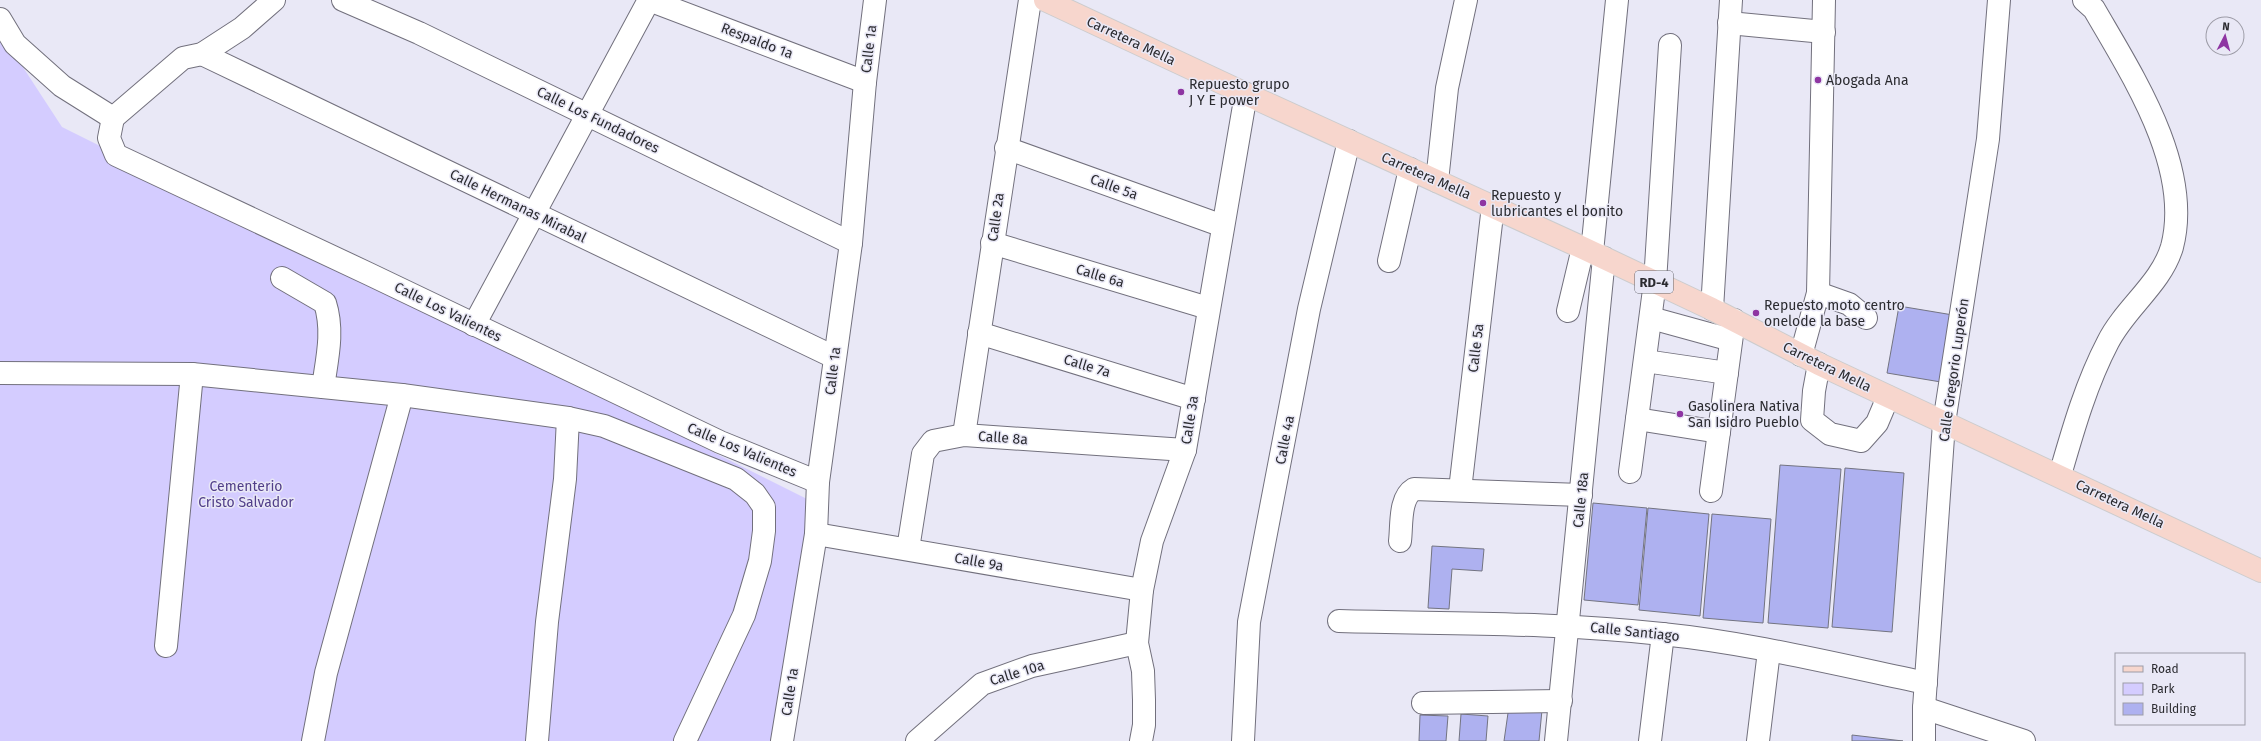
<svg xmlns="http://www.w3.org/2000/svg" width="2261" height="741" font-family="'Fira Sans',sans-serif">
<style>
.green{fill:#d4ccff}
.building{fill:#aeb1f0;stroke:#737481}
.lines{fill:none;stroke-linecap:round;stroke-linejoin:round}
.minor-casing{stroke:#72707d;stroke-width:24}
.major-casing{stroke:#cccccd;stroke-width:24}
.minor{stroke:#fff;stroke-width:22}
.major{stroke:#f7d6cd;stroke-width:22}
.poi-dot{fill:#8e35a2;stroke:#e9e8f6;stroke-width:1.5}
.labels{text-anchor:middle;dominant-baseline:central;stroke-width:3;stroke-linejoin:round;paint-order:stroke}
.shield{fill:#e9e8f6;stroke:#64646b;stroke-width:1}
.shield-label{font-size:13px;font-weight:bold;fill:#2b2b30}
.street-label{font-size:14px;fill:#2b2b30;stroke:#e9e8f6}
.poi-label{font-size:14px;fill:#2b2b30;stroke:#e9e8f6;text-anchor:start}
.park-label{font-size:14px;fill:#513f89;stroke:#e9e8f6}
</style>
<rect width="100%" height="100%" fill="#e9e8f6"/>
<polygon class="green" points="0,23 0,32 62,127 817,504 780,741 0,741"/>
<g class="building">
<polygon points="1899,306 1953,315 1941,382 1887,373"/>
<polygon points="1780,465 1841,469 1828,628 1768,623"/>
<polygon points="1845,468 1904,473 1892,632 1832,627"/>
<polygon points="1593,503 1647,508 1638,605 1584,600"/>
<polygon points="1648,508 1709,514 1700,616 1639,610"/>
<polygon points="1712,514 1771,519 1763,623 1703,618"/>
<polygon points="1432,546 1484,549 1482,571 1452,569 1449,609 1428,608"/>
<polygon points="1509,706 1542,710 1539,741 1504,741"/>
<polygon points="1461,714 1488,716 1486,741 1459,741"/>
<polygon points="1420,715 1448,716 1446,741 1419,741"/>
<polygon points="1852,735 1903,741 1852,741"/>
</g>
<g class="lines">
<g class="minor-casing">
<g id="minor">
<polyline points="343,0 419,33 851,243"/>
<polyline points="649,0 865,82"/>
<polyline points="0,19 15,44 62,86 113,118"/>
<polyline points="1729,23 1824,32"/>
<polyline points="202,54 834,357"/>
<polyline points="113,118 109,138 116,155 369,274 720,442 818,482"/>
<polyline points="113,118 183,58 202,54 242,28 274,0"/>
<polyline points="1006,148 1223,226"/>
<polyline points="1437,181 1447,88 1466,0"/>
<polyline points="992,243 1208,308"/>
<polyline points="1592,252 1617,0"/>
<polyline points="1389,261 1410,169"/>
<path d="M 282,278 L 325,303 C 334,331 327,359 323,387"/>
<polyline points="1818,293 1849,304 1866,318"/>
<polyline points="1712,309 1731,0"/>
<polyline points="1568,311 1583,248"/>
<polyline points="1651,318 1731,340"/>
<polyline points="474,325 649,0"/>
<polyline points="979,333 1194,399"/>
<polyline points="1801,355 1818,293 1824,0"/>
<polyline points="1645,361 1727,373"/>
<polyline points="1819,364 1814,391 1812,420 1830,434 1861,441 1877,423 1888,397"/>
<polyline points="0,373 192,374 402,395 568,418 604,426 736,479 755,494 764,507 764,531 760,561 744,615 685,741"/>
<polyline points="1637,419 1719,432"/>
<polyline points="964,435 1030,0"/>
<polyline points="1630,472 1655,282 1670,45"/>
<path d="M 2060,475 C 2073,430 2086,384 2108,342 C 2125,308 2161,284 2172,247 C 2193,167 2132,75 2094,9 L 2084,0"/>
<polyline points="1460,490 1493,206"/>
<polyline points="1711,491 1734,320"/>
<polyline points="816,534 1142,590"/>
<path d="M 1400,541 C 1402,525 1399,498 1414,489 L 1581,495"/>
<polyline points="908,549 923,454 933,441 964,435 1185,450"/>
<path d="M 1339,621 C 1447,624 1555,622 1662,634 C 1751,643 1839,665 1926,683"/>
<polyline points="166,646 192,374"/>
<polyline points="1423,703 1561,701"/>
<polyline points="1924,708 2024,741"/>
<polyline points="313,741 326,673 402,395"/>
<polyline points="537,741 547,622 565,479 568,418"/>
<polyline points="782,741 816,534 818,482 851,243 865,82 875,0"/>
<polyline points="917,741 982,684 1032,666 1137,643"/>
<polyline points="1141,741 1144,725 1144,700 1143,671 1137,643 1142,590 1152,541 1185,450 1246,94"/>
<polyline points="1243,741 1249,622 1309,309 1349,141"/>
<polyline points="1556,741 1604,258"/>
<polyline points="1650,741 1663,634"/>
<polyline points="1758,741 1769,651"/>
<polyline points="1924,741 1924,708 1944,423 1988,139 1999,0"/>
</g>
</g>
<g class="major-casing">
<polyline id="major" points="1045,0 1246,94 1583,248 1712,309 1819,364 2261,571"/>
</g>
<use href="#minor" class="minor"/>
<use href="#major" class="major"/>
</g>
<g class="poi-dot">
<circle cx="1818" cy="80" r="4"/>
<circle cx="1181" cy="92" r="4"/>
<circle cx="1483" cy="203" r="4"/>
<circle cx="1756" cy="313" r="4"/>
<circle cx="1680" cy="414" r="4"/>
</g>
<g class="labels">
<rect class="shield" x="1635" y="271" width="38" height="22" rx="3"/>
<g class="shield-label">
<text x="1654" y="282">RD-4</text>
</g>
<g class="street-label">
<text transform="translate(757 41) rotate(21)">Respaldo 1a</text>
<text transform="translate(1131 41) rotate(25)">Carretera Mella</text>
<text transform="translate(869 49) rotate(-83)">Calle 1a</text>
<text transform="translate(598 120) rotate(26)">Calle Los Fundadores</text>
<text transform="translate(1426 176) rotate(24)">Carretera Mella</text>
<text transform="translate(1114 187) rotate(20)">Calle 5a</text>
<text transform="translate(518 206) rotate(26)">Calle Hermanas Mirabal</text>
<text transform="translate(996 217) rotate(-82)">Calle 2a</text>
<text transform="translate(1100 276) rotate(17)">Calle 6a</text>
<text transform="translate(448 312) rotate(26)">Calle Los Valientes</text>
<text transform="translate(1476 348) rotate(-83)">Calle 5a</text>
<text transform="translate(1087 366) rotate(17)">Calle 7a</text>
<text transform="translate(1827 367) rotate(26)">Carretera Mella</text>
<text transform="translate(1954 370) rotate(-82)">Calle Gregorio Luperón</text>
<text transform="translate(833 371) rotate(-83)">Calle 1a</text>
<text transform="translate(1190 420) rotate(-81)">Calle 3a</text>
<text transform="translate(1003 438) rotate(4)">Calle 8a</text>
<text transform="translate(1285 440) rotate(-79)">Calle 4a</text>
<text transform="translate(742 450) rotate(23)">Calle Los Valientes</text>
<text transform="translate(1581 500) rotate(-84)">Calle 18a</text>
<text transform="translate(2120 504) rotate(25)">Carretera Mella</text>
<text transform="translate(979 562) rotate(10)">Calle 9a</text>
<text transform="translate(1635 632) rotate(6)">Calle Santiago</text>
<text transform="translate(1017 673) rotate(-17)">Calle 10a</text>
<text transform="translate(790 692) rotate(-81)">Calle 1a</text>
</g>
<g class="poi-label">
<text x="1826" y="80">Abogada Ana</text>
<text x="1189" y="84">Repuesto grupo<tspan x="1189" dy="16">J Y E power</tspan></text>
<text x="1491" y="195">Repuesto y<tspan x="1491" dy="16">lubricantes el bonito</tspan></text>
<text x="1764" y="305">Repuesto moto centro<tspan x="1764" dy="16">onelode la base</tspan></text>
<text x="1688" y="406">Gasolinera Nativa<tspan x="1688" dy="16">San Isidro Pueblo</tspan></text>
</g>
<g class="park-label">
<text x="246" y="486">Cementerio<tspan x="246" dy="16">Cristo Salvador</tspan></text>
</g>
</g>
<rect x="2115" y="653" width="130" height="72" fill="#e9e8f6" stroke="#9d9ca7"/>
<rect x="2123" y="666" width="20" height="6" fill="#f7d6cd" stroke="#9d9ca7"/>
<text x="2151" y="673" font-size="12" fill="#2b2b30">Road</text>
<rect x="2123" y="683" width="20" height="12" fill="#d4ccff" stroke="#9d9ca7"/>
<text x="2151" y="693" font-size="12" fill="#2b2b30">Park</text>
<rect x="2123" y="703" width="20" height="12" fill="#aeb1f0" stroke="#9d9ca7"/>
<text x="2151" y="713" font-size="12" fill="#2b2b30">Building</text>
<g transform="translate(2225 36) rotate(6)"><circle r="19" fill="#e9e8f6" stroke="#9d9ca7"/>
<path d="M0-3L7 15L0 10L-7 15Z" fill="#8e35a2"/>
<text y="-6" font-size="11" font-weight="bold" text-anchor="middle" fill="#2b2b30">N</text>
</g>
</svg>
